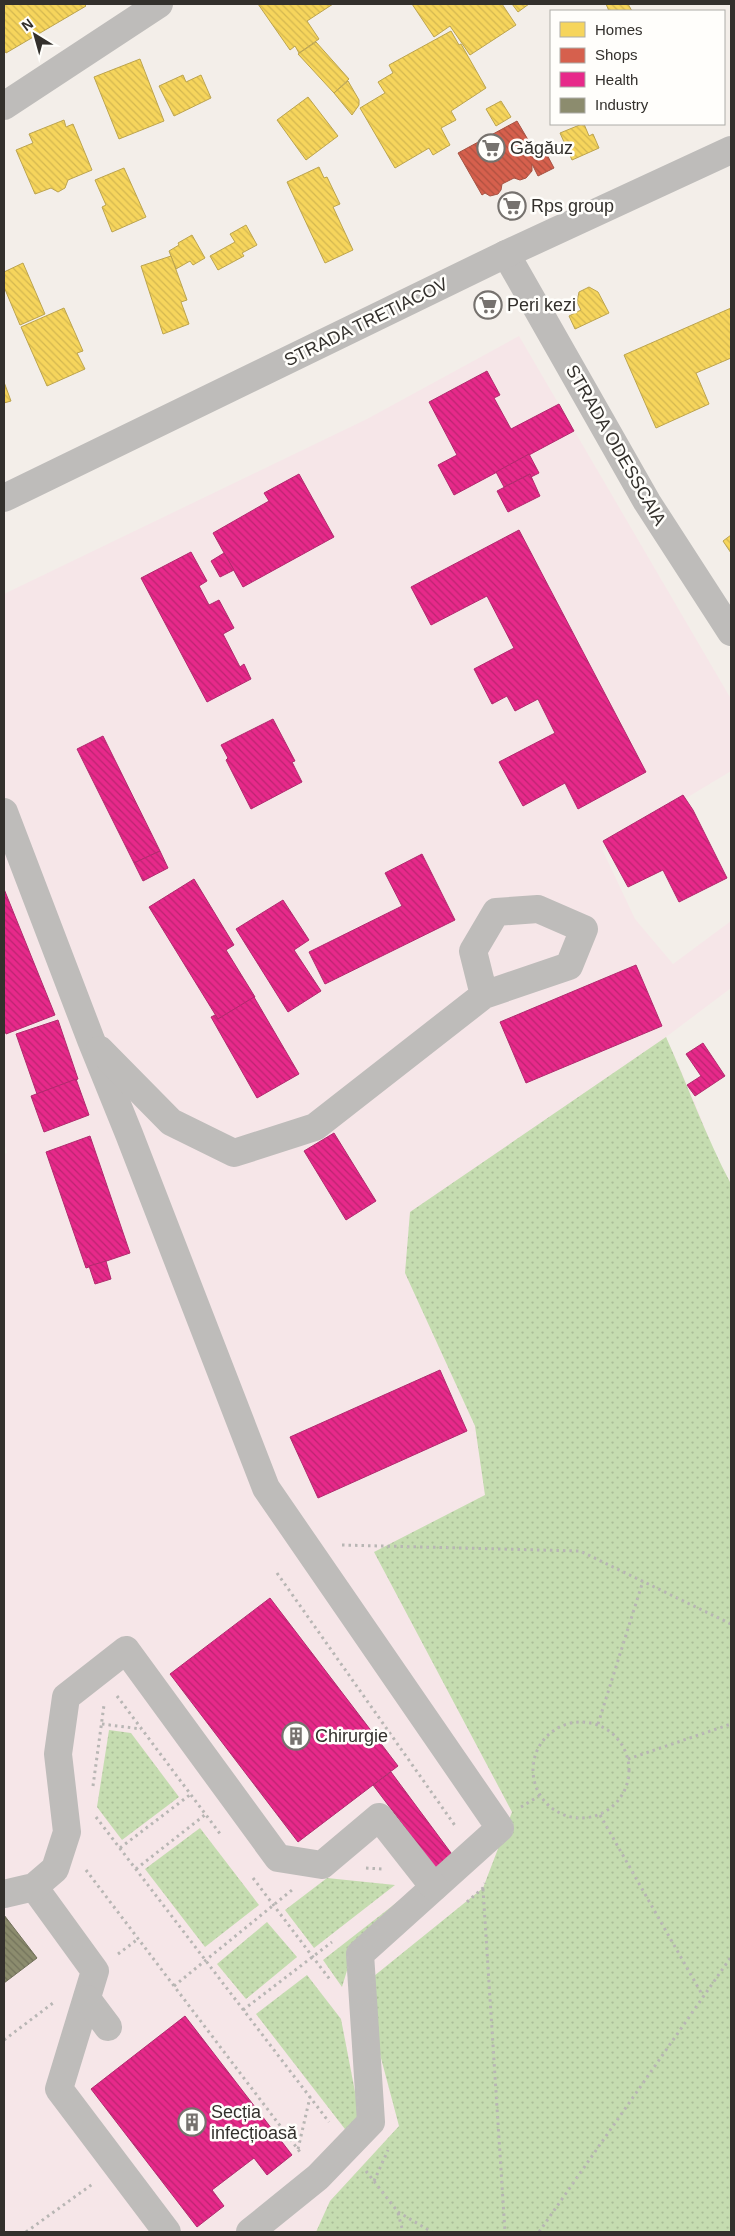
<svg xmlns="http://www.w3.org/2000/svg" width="735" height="2236" font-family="Arial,sans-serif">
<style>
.medical{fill:#f6e6e8}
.green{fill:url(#green-dots)}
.homes{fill:url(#homes-back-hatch);stroke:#bca44e}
.shops{fill:url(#shops-back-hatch);stroke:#a55243}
.health{fill:url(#health-back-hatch);stroke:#b12b6e}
.industry{fill:url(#industry-back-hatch);stroke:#71705a}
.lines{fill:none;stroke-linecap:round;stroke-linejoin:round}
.path{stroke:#b8b6b4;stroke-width:3;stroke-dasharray:2.5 4;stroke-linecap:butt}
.minor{stroke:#bebcba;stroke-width:28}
.labels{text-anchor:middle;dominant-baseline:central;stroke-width:5;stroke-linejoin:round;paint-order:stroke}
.poi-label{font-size:18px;fill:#33302c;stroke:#fffefb;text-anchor:start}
.street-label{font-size:18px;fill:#33302c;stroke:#fffefb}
</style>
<defs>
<pattern id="green-dots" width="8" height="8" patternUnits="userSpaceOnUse" patternTransform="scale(1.25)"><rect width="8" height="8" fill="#c5dcb0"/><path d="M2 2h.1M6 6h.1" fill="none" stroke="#aabd98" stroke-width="1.8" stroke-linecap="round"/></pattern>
<pattern id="homes-back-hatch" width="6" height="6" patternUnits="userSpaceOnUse" patternTransform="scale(1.25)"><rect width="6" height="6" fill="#f6d55c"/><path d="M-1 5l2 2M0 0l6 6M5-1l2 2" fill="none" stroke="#d3b750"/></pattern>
<pattern id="shops-back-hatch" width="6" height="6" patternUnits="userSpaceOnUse" patternTransform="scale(1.25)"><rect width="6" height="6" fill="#d6604d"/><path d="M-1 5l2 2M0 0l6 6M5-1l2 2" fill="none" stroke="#ae5040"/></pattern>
<pattern id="health-back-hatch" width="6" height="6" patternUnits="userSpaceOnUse" patternTransform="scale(1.25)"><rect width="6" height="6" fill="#e7298a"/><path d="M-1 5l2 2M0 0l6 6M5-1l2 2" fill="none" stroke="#bc2471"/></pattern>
<pattern id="industry-back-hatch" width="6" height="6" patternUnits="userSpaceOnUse" patternTransform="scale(1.25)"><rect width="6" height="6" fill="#8c8c6e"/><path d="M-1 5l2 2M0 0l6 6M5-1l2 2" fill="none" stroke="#73735b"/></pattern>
</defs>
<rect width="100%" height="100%" fill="#f3eee9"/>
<polygon class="medical" points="519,336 731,699 731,771 602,849 635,919 673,964 731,921 731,988 666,1037 694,1100 714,1152 731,1184 731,2232 4,2232 4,1154 7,1153 4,1143 4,594 367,419"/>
<g class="green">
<path d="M 666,1037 C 688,1086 706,1137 731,1184 L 731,2232 L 316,2232 L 330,2201 L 399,2126 L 377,2043 L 374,1976 L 483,1888 L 512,1812 L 374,1552 L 485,1495 L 475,1426 L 405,1273 L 410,1212 Z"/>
<polygon points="109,1730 131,1733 179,1797 122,1840 97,1807"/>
<polygon points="200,1828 259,1905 205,1947 145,1869"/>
<polygon points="327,1878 395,1885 314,1948 285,1910"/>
<polygon points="419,1885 352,1954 342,1987 323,1960"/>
<polygon points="267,1922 297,1957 246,1999 217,1964"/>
<polygon points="307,1975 341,2019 361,2123 348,2133 256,2014"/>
</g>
<g class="homes">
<polygon points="6,4 84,4 86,6 6,53 4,50 4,5"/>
<polygon points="258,4 333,4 307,21 319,39 299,53 295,46 290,50"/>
<polygon points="412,4 502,4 516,25 470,55 450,26 434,37"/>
<polygon points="512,4 529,4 518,12"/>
<polygon points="606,4 628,4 632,11 609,11"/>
<polygon points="451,31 459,45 461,44 486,88 451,111 456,120 441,128 450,145 433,155 429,148 395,168 360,108 385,93 378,82 393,73 389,65"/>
<polygon points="316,42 349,79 334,93 298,54"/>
<polygon points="140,59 164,121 119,139 94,77"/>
<polygon points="183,75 186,82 201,75 211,98 174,116 159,86"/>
<polygon points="348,81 359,100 359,105 352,115 334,93"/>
<polygon points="308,97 338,136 306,160 277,120"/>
<polygon points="501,101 511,117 496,126 486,109"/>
<polygon points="64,120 66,127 73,124 92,170 68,180 65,188 58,192 51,188 35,194 16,150 33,143 29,134"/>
<polygon points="582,124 584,124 589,136 593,134 599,148 572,160 560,133"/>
<polygon points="319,167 324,178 327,177 340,204 333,207 353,250 325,263 287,182"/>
<polygon points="124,168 146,217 112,232 102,207 106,205 95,180"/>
<polygon points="246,225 257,245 242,253 244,256 218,270 210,256 235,242 230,234"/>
<polygon points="192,235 205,258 193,265 190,261 176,269 169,251 179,245 178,243"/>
<polygon points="171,256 187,300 181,302 189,324 163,334 141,266"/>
<polygon points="23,263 45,314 20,325 4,287 4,272"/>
<polygon points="589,287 598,292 609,313 575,329 569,316 581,310 577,302 579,292"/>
<polygon points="64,308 83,351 77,353 85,369 47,386 21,327"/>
<polygon points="731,308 731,358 696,373 709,404 656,428 624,355"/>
<polygon points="4,382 11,401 4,403"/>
<polygon points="731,535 731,553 723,541"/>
</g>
<polygon class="shops" points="517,121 537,155 545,151 554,168 538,176 532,164 532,171 526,178 520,180 514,178 502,184 501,190 498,194 490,196 485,193 482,195 458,153"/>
<g class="health">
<polygon points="487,371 500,395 494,398 511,429 559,404 574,431 454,495 438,465 457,455 429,402"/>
<polygon points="529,454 539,473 531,477 530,474 504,487 496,472"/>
<polygon points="299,474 334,537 243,587 213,533 269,501 264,493"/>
<polygon points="530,474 540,496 508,512 497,491"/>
<polygon points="519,530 646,772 578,809 565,783 523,806 499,762 555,733 538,699 515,711 507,696 492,704 474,669 514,648 487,596 431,625 411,587"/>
<polygon points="191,552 207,581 199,586 209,605 219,600 234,628 223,634 240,667 244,664 251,679 207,702 141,578"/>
<polygon points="224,553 234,570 220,577 211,561"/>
<polygon points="273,719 295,761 292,762 302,782 251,809 226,760 228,758 221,745"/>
<polygon points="103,736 160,851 134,863 77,749"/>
<polygon points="683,795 693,810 727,878 679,902 663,870 628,887 603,841"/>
<polygon points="160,851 168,868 143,881 134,863"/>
<polygon points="422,854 455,920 325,984 309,952 402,906 385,873"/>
<polygon points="194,879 234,945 226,950 255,997 218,1019 149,907"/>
<polygon points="4,889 55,1015 6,1034 4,1028"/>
<polygon points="283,900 309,940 294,950 321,991 288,1012 236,929"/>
<polygon points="636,965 662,1026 526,1083 500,1022"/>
<polygon points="254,997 299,1074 257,1098 211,1017 215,1015 218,1019"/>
<polygon points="58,1020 78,1079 37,1094 16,1034"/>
<polygon points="703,1043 725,1076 695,1096 687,1085 701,1076 686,1054"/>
<polygon points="76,1079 89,1115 44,1132 31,1096"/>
<polygon points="334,1133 376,1201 346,1220 304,1151"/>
<polygon points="90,1136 130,1253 86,1268 46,1152"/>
<polygon points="106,1261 111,1279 95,1284 89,1266"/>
<polygon points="440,1370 467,1431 318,1498 290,1437"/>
<polygon points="270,1598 398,1766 298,1842 170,1674"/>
<polygon points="391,1772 454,1857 437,1870 373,1785"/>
<polygon points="185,2016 292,2155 267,2175 254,2158 212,2190 224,2206 197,2227 91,2089"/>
</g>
<polygon class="industry" points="4,1915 37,1958 4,1983"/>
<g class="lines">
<g class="path">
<polyline points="342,1545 580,1551 731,1624"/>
<polyline points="277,1573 456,1827"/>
<polyline points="117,1696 221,1835"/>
<circle cx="581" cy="1770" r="48"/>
<polyline points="102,1724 141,1729"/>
<polyline points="598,1724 643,1581"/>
<polyline points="628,1759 731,1724"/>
<polyline points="93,1786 104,1705"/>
<polyline points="521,1807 539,1796"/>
<polyline points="600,1815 703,1996"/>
<polyline points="96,1817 329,2122"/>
<polyline points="120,1848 191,1794"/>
<polyline points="366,1868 382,1869"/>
<polyline points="136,1869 206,1814"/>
<polyline points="86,1870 300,2152"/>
<polyline points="253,1878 331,1981"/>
<polyline points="483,1889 505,2232"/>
<polyline points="467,1902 483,1888 485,1883"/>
<polyline points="118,1954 138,1939"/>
<polyline points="174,1986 292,1890"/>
<polyline points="243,2010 332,1942"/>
<polyline points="4,2040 53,2003"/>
<polyline points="298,2149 310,2097"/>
<polyline points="366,2171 398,2212 432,2232"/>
<polyline points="374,2181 388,2150"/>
<polyline points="398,2213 403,2232"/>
<polyline points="26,2232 94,2183"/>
<polyline points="539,2232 731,1957"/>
</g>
<g class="minor">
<polyline points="4,106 159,4"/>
<polyline points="506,254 647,502 731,632"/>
<polyline points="4,498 506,254 731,150"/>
<polyline points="4,812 91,1040 129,1134 266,1488 500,1828 360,1954 371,2122 318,2177 250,2232"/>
<polyline points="100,1050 171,1122 234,1153 315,1127 484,995 473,951 496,912 538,909 584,929 569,966 484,995"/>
<polyline points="34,1887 95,1971 59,2089 167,2232"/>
<polyline points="4,1894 34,1887 55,1869 67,1832 58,1754 66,1697 126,1650 278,1858 322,1865 379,1817 434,1887"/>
<polyline points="87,1999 108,2027"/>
</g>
</g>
<defs>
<g id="supermarket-ring" transform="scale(1.4375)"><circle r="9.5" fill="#fffefb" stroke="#76726e" stroke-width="1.5"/><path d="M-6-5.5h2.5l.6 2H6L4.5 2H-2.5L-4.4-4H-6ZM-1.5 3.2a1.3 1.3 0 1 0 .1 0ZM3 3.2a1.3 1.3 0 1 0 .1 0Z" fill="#76726e"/></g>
<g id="building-ring" transform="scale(1.4375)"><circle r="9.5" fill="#fffefb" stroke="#76726e" stroke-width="1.5"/><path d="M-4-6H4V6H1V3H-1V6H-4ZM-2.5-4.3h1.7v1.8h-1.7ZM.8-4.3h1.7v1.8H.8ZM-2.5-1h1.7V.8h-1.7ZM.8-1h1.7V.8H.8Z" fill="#76726e"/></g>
</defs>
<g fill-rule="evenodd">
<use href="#supermarket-ring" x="491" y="148"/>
<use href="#supermarket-ring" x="512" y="206"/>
<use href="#supermarket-ring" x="488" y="305"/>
<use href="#building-ring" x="296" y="1736"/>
<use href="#building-ring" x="192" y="2122"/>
</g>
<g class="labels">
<g class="poi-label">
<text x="510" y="148">Găgăuz</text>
<text x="531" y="206">Rps group</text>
<text x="507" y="305">Peri kezi</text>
<text x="315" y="1736">Chirurgie</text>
<text x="211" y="2112">Secția<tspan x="211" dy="21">infecțioasă</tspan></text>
</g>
<g class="street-label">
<text transform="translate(366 322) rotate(-26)">STRADA TRETIACOV</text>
<text transform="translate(616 445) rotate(60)">STRADA ODESSCAIA</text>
</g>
</g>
<rect width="735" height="2236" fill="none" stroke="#33302c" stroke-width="10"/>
<rect x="550" y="10" width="175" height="115" fill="#fffefb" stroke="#adaca8"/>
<rect x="560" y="22" width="25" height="15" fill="#f6d55c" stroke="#adaca8"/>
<text x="595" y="35" font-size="15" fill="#33302c">Homes</text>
<rect x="560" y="48" width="25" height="15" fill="#d6604d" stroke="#adaca8"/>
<text x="595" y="60" font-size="15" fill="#33302c">Shops</text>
<rect x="560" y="72" width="25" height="15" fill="#e7298a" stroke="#adaca8"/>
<text x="595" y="85" font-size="15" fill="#33302c">Health</text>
<rect x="560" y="98" width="25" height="15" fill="#8c8c6e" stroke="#adaca8"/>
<text x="595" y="110" font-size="15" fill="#33302c">Industry</text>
<g transform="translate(35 35) rotate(323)" stroke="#fffefb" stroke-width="4" paint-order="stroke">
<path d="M0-4L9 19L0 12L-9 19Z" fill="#33302c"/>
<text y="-8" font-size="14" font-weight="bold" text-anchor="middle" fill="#33302c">N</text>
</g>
</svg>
